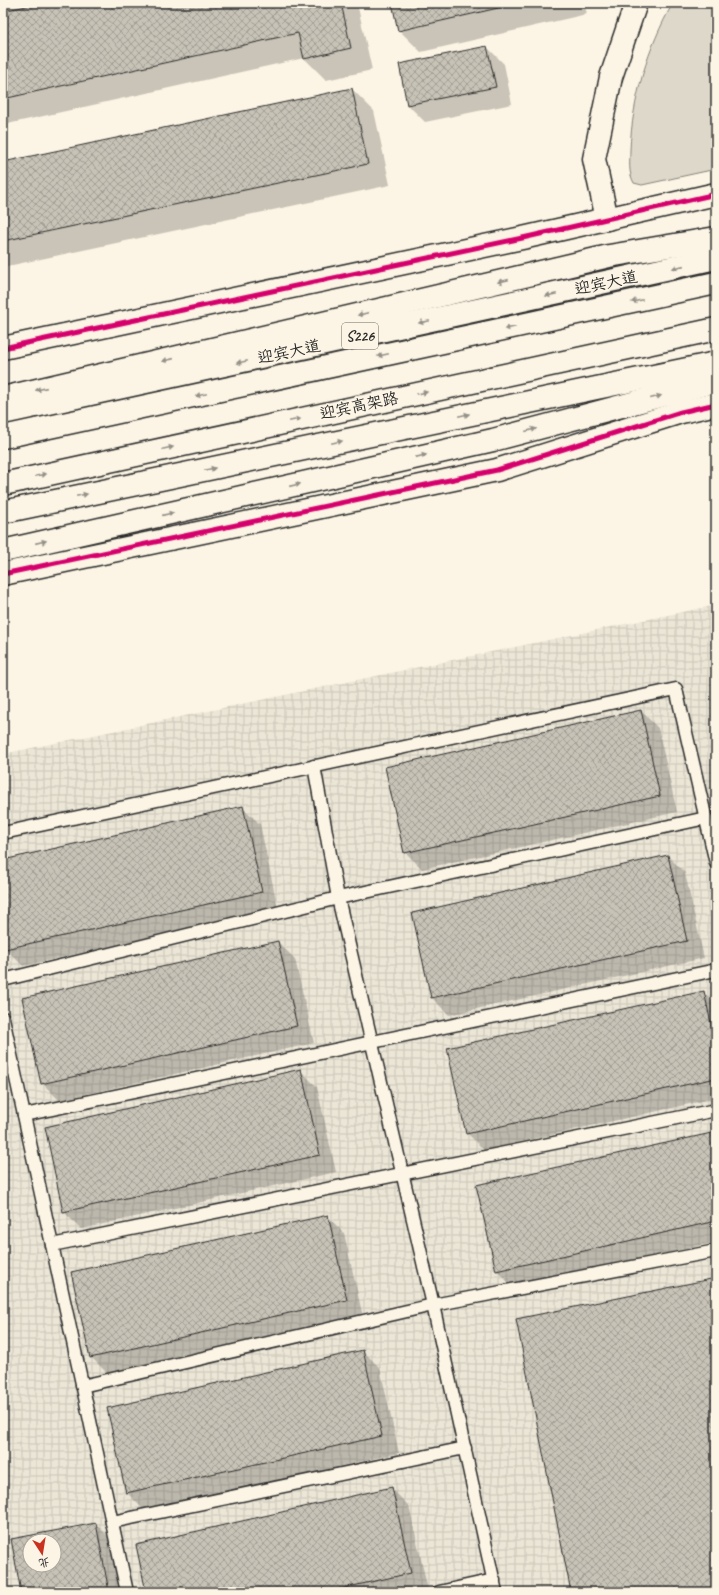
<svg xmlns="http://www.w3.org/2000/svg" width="719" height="1595" font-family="Caveat,'LXGW WenKai TC',sans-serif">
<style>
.industrial{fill:url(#industrial-grid);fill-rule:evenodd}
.green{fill:#ded8ca;stroke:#84827a}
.shadow{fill:#0003;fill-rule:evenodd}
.building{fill:url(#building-cross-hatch);stroke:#2b2b2b;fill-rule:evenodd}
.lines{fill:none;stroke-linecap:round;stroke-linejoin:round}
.lane-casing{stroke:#2b2b2b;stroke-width:15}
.street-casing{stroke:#2b2b2b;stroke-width:25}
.secondary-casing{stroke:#2b2b2b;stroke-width:25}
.primary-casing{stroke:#2b2b2b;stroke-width:25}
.highway-casing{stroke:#2b2b2b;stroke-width:25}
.lane{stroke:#fcf5e5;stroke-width:12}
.street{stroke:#fcf5e5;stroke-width:22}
.secondary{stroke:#fcf5e5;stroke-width:22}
.primary{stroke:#fcf5e5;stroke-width:22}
.highway{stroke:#fcf5e5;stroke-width:22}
.cycleway-casing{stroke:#fcf5e5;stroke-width:8}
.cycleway{stroke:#d6006c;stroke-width:5}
.oneway{fill:#949088}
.labels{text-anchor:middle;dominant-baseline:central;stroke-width:3;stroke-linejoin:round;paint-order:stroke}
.shield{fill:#fcf5e5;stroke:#6a6863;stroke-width:1}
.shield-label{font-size:15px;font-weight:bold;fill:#2b2b2b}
.street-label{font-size:16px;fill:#2b2b2b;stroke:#fcf5e5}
</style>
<defs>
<pattern id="industrial-grid" width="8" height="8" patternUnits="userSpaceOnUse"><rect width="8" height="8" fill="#ece6d7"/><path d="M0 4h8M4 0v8" fill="none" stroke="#cbc5b9"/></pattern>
<pattern id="building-cross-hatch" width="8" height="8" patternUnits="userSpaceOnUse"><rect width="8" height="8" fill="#c8c3b7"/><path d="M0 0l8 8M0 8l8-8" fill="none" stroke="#a39f95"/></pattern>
</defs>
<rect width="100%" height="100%" fill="#fcf5e5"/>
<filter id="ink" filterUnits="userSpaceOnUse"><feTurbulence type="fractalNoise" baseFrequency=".025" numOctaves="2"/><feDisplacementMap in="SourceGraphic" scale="8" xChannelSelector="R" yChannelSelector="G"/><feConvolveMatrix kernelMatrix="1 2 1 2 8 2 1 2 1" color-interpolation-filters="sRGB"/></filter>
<g filter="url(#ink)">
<path class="industrial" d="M 716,605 L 716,1592 L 3,1592 L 3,754 ZM 30,1541 L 54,1541 L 54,1565 L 30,1565 Z"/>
<path class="green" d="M 673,3 L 716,3 L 716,169 L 642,185 L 634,183 C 628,172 630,162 630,150 C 632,99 648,47 673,3 Z"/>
<g class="shadow">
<polygon points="44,3 357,3 372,70 326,80 304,58 3,125 3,12"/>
<polygon points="393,3 584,3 587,14 421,52 399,30"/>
<polygon points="487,47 504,64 512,104 425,122 408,105"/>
<polygon points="352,89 374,111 390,185 3,267 3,163"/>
<polygon points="641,711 658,728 677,812 422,869 405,852"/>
<polygon points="242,807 260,824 278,909 23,966 6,949 3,934 3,861"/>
<polygon points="668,856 685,873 704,958 449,1015 432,998"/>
<polygon points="278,942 295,959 314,1043 59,1100 42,1083"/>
<polygon points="703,992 716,1005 716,1098 484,1150 467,1133"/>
<polygon points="300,1070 317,1087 336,1172 81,1229 64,1212 46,1127"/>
<polygon points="716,1133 716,1242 513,1287 496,1270"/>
<polygon points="327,1216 344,1233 363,1317 108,1374 91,1357"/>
<polygon points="363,1351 380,1368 399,1453 144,1510 127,1493 108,1408"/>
<polygon points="392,1489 409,1506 428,1590 417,1592 147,1592"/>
<path d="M 96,1524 L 113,1541 L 122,1592 L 22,1592 L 12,1540 ZM 30,1541 L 54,1541 L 54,1565 L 30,1565 Z"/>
</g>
<g class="building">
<polygon points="40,3 341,3 351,48 304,59 298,33 3,99 3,11"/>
<polygon points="392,3 520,3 398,31"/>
<polygon points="487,46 496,87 407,105 399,64"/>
<polygon points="352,88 368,164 3,241 3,162"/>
<polygon points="641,710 660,796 404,853 385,767"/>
<polygon points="243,806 262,892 5,949 3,939 3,860"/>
<polygon points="668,855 687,941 431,998 412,913"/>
<polygon points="278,941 297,1026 41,1084 22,998"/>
<polygon points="704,991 716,1047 716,1078 466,1134 447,1048"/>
<polygon points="301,1069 320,1155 63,1212 45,1127"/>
<polygon points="716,1132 716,1221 496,1271 476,1185"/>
<polygon points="328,1215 347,1300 90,1358 71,1272"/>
<polygon points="716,1278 716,1592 571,1592 516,1319"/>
<polygon points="363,1350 382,1436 126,1493 107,1408"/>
<polygon points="392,1487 411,1573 326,1592 146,1592 136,1545"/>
<path d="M 96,1523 L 109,1592 L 21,1592 L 11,1539 ZM 30,1541 L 54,1541 L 54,1565 L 30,1565 Z"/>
</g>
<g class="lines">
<g class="lane-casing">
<g id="lane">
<polyline points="314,766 338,898 433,1305 496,1592"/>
<polyline points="3,833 676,689 716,863"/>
<polyline points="3,980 338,898 706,818"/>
<polyline points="3,1018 127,1592"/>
<polyline points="24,1115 716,970"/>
<polyline points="52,1245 716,1110"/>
<polyline points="82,1386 433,1305 716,1251"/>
<polyline points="112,1522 465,1448"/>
<polyline points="439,1592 494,1580"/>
</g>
</g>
<g class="street-casing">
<polyline id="street" points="607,219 594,159 611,77 636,3"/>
</g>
<g class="secondary-casing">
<g id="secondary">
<polyline points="3,348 527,237 716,194"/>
<polyline points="3,574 497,470 681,412 716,404"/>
</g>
</g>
<g class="primary-casing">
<g id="primary">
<polyline points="3,413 716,258"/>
<polyline points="3,512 716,363"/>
</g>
</g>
<g class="highway-casing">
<g id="highway">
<polyline points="3,398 609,256 716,238"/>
<polyline points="3,437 716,283"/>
<polyline points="3,484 716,329"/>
<polyline points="3,551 493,440 716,381"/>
</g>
</g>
<use href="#lane" class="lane"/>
<use href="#street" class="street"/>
<use href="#secondary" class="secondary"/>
<use href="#primary" class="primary"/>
<use href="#highway" class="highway"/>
<g class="cycleway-casing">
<g id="cycleway">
<polyline points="3,348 527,237 716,194"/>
<polyline points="3,574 497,470 681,412 716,404"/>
</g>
</g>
<use href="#cycleway" class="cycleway"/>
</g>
<defs><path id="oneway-solid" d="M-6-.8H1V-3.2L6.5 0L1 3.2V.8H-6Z"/></defs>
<g class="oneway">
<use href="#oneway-solid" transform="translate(678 267) rotate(167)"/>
<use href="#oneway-solid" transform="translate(503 281) rotate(167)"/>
<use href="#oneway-solid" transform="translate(551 295) rotate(168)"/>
<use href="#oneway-solid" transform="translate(637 301) rotate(168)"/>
<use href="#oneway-solid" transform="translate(363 314) rotate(167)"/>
<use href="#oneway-solid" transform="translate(424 322) rotate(168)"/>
<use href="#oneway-solid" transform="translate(510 328) rotate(168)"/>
<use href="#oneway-solid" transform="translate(383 355) rotate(168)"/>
<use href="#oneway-solid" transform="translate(168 360) rotate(167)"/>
<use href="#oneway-solid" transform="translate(242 362) rotate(168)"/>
<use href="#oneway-solid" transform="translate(41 389) rotate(167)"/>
<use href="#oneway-solid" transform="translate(422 393) rotate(-12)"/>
<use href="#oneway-solid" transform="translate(201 395) rotate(168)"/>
<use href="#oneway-solid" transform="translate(656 397) rotate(-15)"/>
<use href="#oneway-solid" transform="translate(464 415) rotate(-12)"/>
<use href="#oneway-solid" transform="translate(295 420) rotate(-12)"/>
<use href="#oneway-solid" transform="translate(531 430) rotate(-15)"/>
<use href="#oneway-solid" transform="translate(337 442) rotate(-12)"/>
<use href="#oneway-solid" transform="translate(168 448) rotate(-12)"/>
<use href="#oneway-solid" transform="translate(421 456) rotate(-13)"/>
<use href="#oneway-solid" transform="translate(210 469) rotate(-12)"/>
<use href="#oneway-solid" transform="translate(41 475) rotate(-12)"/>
<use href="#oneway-solid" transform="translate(295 485) rotate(-13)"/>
<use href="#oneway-solid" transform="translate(82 495) rotate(-12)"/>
<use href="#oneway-solid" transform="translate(168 514) rotate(-13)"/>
<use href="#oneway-solid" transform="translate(41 542) rotate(-13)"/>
</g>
</g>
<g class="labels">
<rect class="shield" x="342" y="323" width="36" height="26" rx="3"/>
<g class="shield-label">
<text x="360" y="336">S226</text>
</g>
<g class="street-label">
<text transform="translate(606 283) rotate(-12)">迎宾大道</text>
<text transform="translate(289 352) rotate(-12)">迎宾大道</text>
<text transform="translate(359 406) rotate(-12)">迎宾高架路</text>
</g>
</g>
<rect width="719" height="1595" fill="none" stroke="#fcf5e5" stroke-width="16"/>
<rect x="8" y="8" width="703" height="1579" fill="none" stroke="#2b2b2b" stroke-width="1.5" filter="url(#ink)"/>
<g transform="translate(42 1553) rotate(168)"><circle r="19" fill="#fcf5e5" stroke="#a8a49b"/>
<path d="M0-3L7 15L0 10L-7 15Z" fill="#c8321e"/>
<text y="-6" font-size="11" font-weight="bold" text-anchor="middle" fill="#2b2b2b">北</text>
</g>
</svg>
